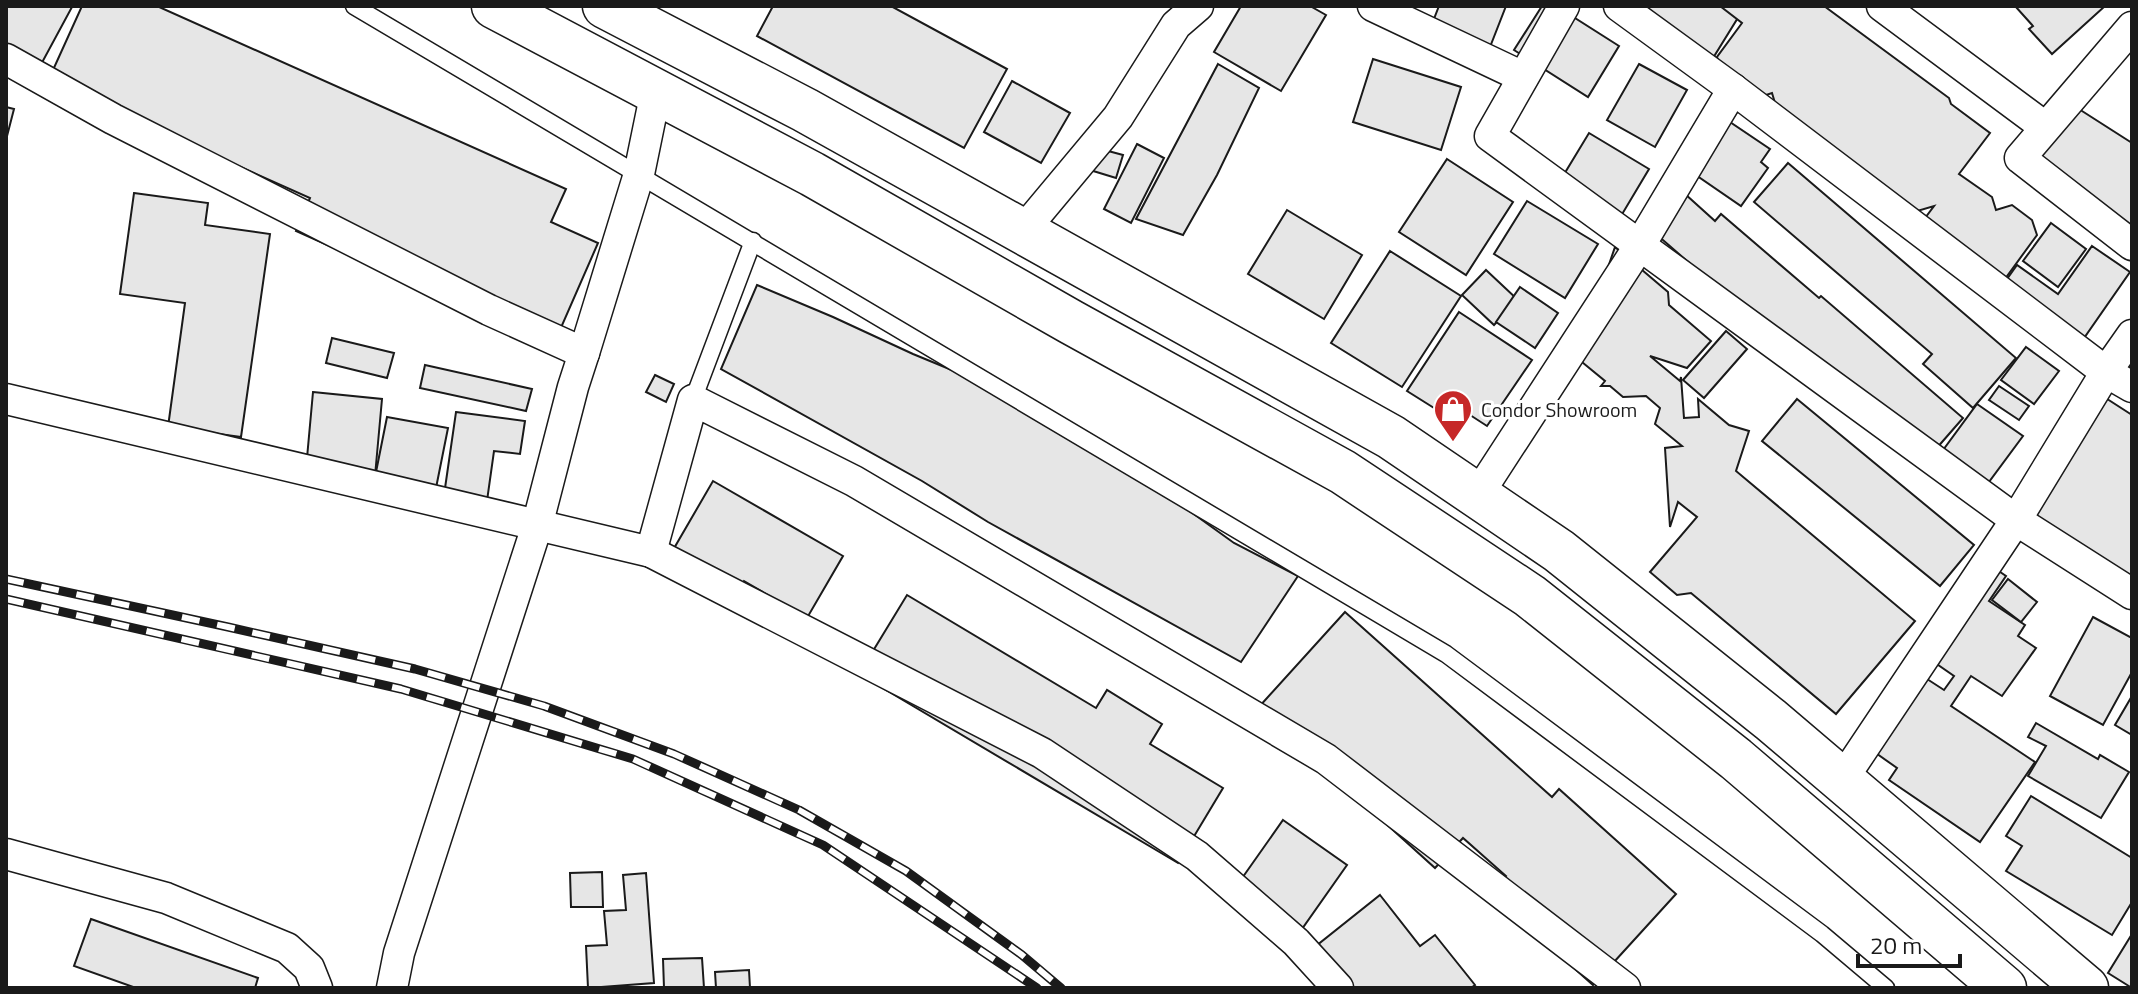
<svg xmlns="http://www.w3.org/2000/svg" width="2138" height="994" font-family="'Titillium Web',sans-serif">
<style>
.building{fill:#e6e6e6;stroke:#1a1a1a;stroke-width:2}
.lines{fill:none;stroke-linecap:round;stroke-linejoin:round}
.service-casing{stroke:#1a1a1a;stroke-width:19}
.minor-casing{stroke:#1a1a1a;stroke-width:33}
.trunk-casing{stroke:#1a1a1a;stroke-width:47}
.service{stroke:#fff;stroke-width:16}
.minor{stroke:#fff;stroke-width:30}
.trunk{stroke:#fff;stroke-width:44}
.rail-casing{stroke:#1a1a1a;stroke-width:9}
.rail{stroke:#fff;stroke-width:6;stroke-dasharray:18;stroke-linecap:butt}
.labels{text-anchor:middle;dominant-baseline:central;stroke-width:6;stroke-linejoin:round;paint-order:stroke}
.poi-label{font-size:20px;fill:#1a1a1a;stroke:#fff;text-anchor:start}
</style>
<rect width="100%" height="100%" fill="#fff"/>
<g class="building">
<polygon points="6,6 72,7 31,83 6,69"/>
<polygon points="82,6 157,6 566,189 551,222 598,243 553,346 296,231 310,198 48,81"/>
<polygon points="773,6 891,6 1007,69 964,148 757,36"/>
<polygon points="1241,6 1310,6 1326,15 1281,91 1214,52"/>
<polygon points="1439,6 1506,6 1490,47 1432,24"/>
<polygon points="1542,6 1556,6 1619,46 1588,97 1514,50"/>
<polygon points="1629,6 1722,6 1739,16 1713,58"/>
<polygon points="1720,6 1824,6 1949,98 1951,104 1990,133 1959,174 1992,197 1996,210 2012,205 2032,220 2037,235 1994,294 1916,230 1934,206 1914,212 1786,140 1772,93 1757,98 1722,72 1717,57 1742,23"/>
<polygon points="2015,6 2105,6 2052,54 2029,29 2033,26"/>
<polygon points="1373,59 1461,87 1441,150 1353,122"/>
<polygon points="1218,64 1259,88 1217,175 1183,235 1136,219"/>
<polygon points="1639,64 1687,90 1655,147 1607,120"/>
<polygon points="1012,81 1070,113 1041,163 984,132"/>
<polygon points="2057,95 2132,143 2132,228 2018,155"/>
<polygon points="1718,97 1738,111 1730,122 1770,149 1761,162 1768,168 1741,206 1674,160"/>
<polygon points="6,107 14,109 6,140"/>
<polygon points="1589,133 1649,169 1621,216 1560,181"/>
<polygon points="1137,144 1164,158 1131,223 1104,209"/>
<polygon points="1097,148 1123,155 1116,178 1090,170"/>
<polygon points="1447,159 1513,202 1466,275 1399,232"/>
<polygon points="1788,163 2016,358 1973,408 1923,364 1932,354 1754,202"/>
<polygon points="1674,184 1715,221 1721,214 1819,298 1821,296 1963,418 1922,465 1641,221"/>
<polygon points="134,193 208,203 205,225 270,234 241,437 168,427 185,303 120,294"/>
<polygon points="1527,201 1598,244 1565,298 1494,254"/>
<polygon points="1287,210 1362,255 1324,319 1248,274"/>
<polygon points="2051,223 2086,249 2058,287 2023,261"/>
<polygon points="2092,246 2130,272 2075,351 1995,296 2017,265 2058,294"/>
<polygon points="1615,247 1668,292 1669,305 1711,341 1687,368 1650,356 1680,381 1681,377 1684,418 1699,417 1698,399 1729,425 1749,431 1736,471 1915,621 1836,714 1691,593 1677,595 1650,572 1697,517 1678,502 1670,527 1665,448 1682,446 1655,424 1660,408 1646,396 1623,397 1610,386 1601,386 1605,381 1577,358"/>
<polygon points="1390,251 1461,296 1402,387 1331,343"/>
<polygon points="1486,270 1518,300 1494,325 1462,295"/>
<polygon points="757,285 833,317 913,354 1010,394 1166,494 1234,543 1298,576 1241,662 988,522 922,481 721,369"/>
<polygon points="1520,287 1558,313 1535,348 1496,322"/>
<polygon points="1459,312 1532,360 1487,426 1450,402 1442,413 1407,391"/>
<polygon points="1726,331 1747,349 1704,398 1683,380"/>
<polygon points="332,338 394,353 387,378 326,363"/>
<polygon points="2026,347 2059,371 2034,404 2001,380"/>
<polygon points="425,365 532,389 526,411 420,388"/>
<polygon points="655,375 674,384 666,402 646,392"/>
<polygon points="1999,386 2029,406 2019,420 1989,400"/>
<polygon points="2087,386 2132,415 2132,584 2012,506"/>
<polygon points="313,392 382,399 375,476 306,469"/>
<polygon points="1797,399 1974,545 1940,586 1762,441"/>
<polygon points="1977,404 2023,436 1980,494 1935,461"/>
<polygon points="456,412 525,421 520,454 494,451 485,515 442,509"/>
<polygon points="387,417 448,428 435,493 374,482"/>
<polygon points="713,481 843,556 807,618 744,581 736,595 669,557"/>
<polygon points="1981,559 2006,576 1989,601 2025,625 2018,636 2036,648 2002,696 1971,676 1951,706 2035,762 1980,842 1889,780 1897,768 1873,751 1924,677 1944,690 1954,676 1918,651"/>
<polygon points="2008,579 2037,602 2021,622 1992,600"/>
<polygon points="907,595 1096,708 1107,690 1162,724 1150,744 1223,788 1178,863 859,674"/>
<polygon points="1345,612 1552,797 1559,789 1676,894 1593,985 1490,893 1506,876 1463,838 1435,868 1258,708"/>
<polygon points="2093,617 2132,638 2132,672 2103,725 2050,696"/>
<polygon points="2132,696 2132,735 2115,725"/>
<polygon points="2036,723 2098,759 2100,755 2129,772 2101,818 2028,776 2046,746 2028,737"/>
<polygon points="2031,796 2132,858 2132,902 2112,935 2006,871 2022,846 2006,836"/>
<polygon points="1283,820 1347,865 1297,936 1233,891"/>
<polygon points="602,872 603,907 571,907 570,873"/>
<polygon points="646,873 654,983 588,988 586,946 607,945 604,911 626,910 623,875"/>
<polygon points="1380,895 1420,946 1435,935 1475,985 1471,988 1333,988 1306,954"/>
<polygon points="91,919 258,978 255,988 136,988 74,966"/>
<polygon points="2132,934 2132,988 2108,973"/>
<polygon points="702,958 704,988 664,988 663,959"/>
<polygon points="749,970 750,988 716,988 715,972"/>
</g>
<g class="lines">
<g class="service-casing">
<g id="service">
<polyline points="354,6 1446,654 1822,934 1886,988"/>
<polyline points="693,400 753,241"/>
</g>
</g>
<g class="minor-casing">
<g id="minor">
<polyline points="1373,6 1523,77"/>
<polyline points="1564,6 1490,136 2016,520 2132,594"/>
<polyline points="1619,6 1733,89 2106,372 2132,387"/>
<polyline points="1882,6 2045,127"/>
<polyline points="2132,27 2020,158 2132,245"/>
<polyline points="6,59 113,119 489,310 584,353 573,387 537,526 399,953 392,988"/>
<polyline points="1022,232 1118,117 1176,25 1198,6"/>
<polyline points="584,353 639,174 656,91"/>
<polyline points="6,399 651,552 1042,753 1197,856 1296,942 1338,988"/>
<polyline points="1477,496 1640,245 1733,89"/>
<polyline points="651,552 693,400 854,481 1326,759 1625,988"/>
<polyline points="1842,780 2016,520 2106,372 2132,335"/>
<polyline points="6,854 166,898 287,948 309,968 317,988"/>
</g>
</g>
<g class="trunk-casing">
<g id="trunk">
<polyline points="494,6 812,174 1071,322 1343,472 1530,596 1736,759 2004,988"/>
<polyline points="605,6 805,110 1391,437 1559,551 1771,720 2086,988"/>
</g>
</g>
<use href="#service" class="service"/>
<use href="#minor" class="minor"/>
<use href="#trunk" class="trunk"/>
<g class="rail-casing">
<g id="rail">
<polyline points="6,579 228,627 415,669 544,706 674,754 799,810 906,871 1022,955 1061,988"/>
<polyline points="6,599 401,689 633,759 823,845 1037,988"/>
</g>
</g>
<use href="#rail" class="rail"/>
</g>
<defs>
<g id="shop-pin" transform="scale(2)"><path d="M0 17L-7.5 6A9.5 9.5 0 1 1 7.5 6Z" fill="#c62828" stroke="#fff"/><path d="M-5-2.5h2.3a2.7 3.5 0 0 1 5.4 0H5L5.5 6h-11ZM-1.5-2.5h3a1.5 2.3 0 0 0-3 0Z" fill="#fff"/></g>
</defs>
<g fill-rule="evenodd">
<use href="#shop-pin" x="1453" y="409"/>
</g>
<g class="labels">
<g class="poi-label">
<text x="1481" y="409">Condor Showroom</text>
</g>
</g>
<rect width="2138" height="994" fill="none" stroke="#1a1a1a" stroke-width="16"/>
<path d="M1858 954v12h102v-12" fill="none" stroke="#1a1a1a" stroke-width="4"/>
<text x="1870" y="954" font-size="24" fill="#1a1a1a" stroke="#ffffff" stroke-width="6" paint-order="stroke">20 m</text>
</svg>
